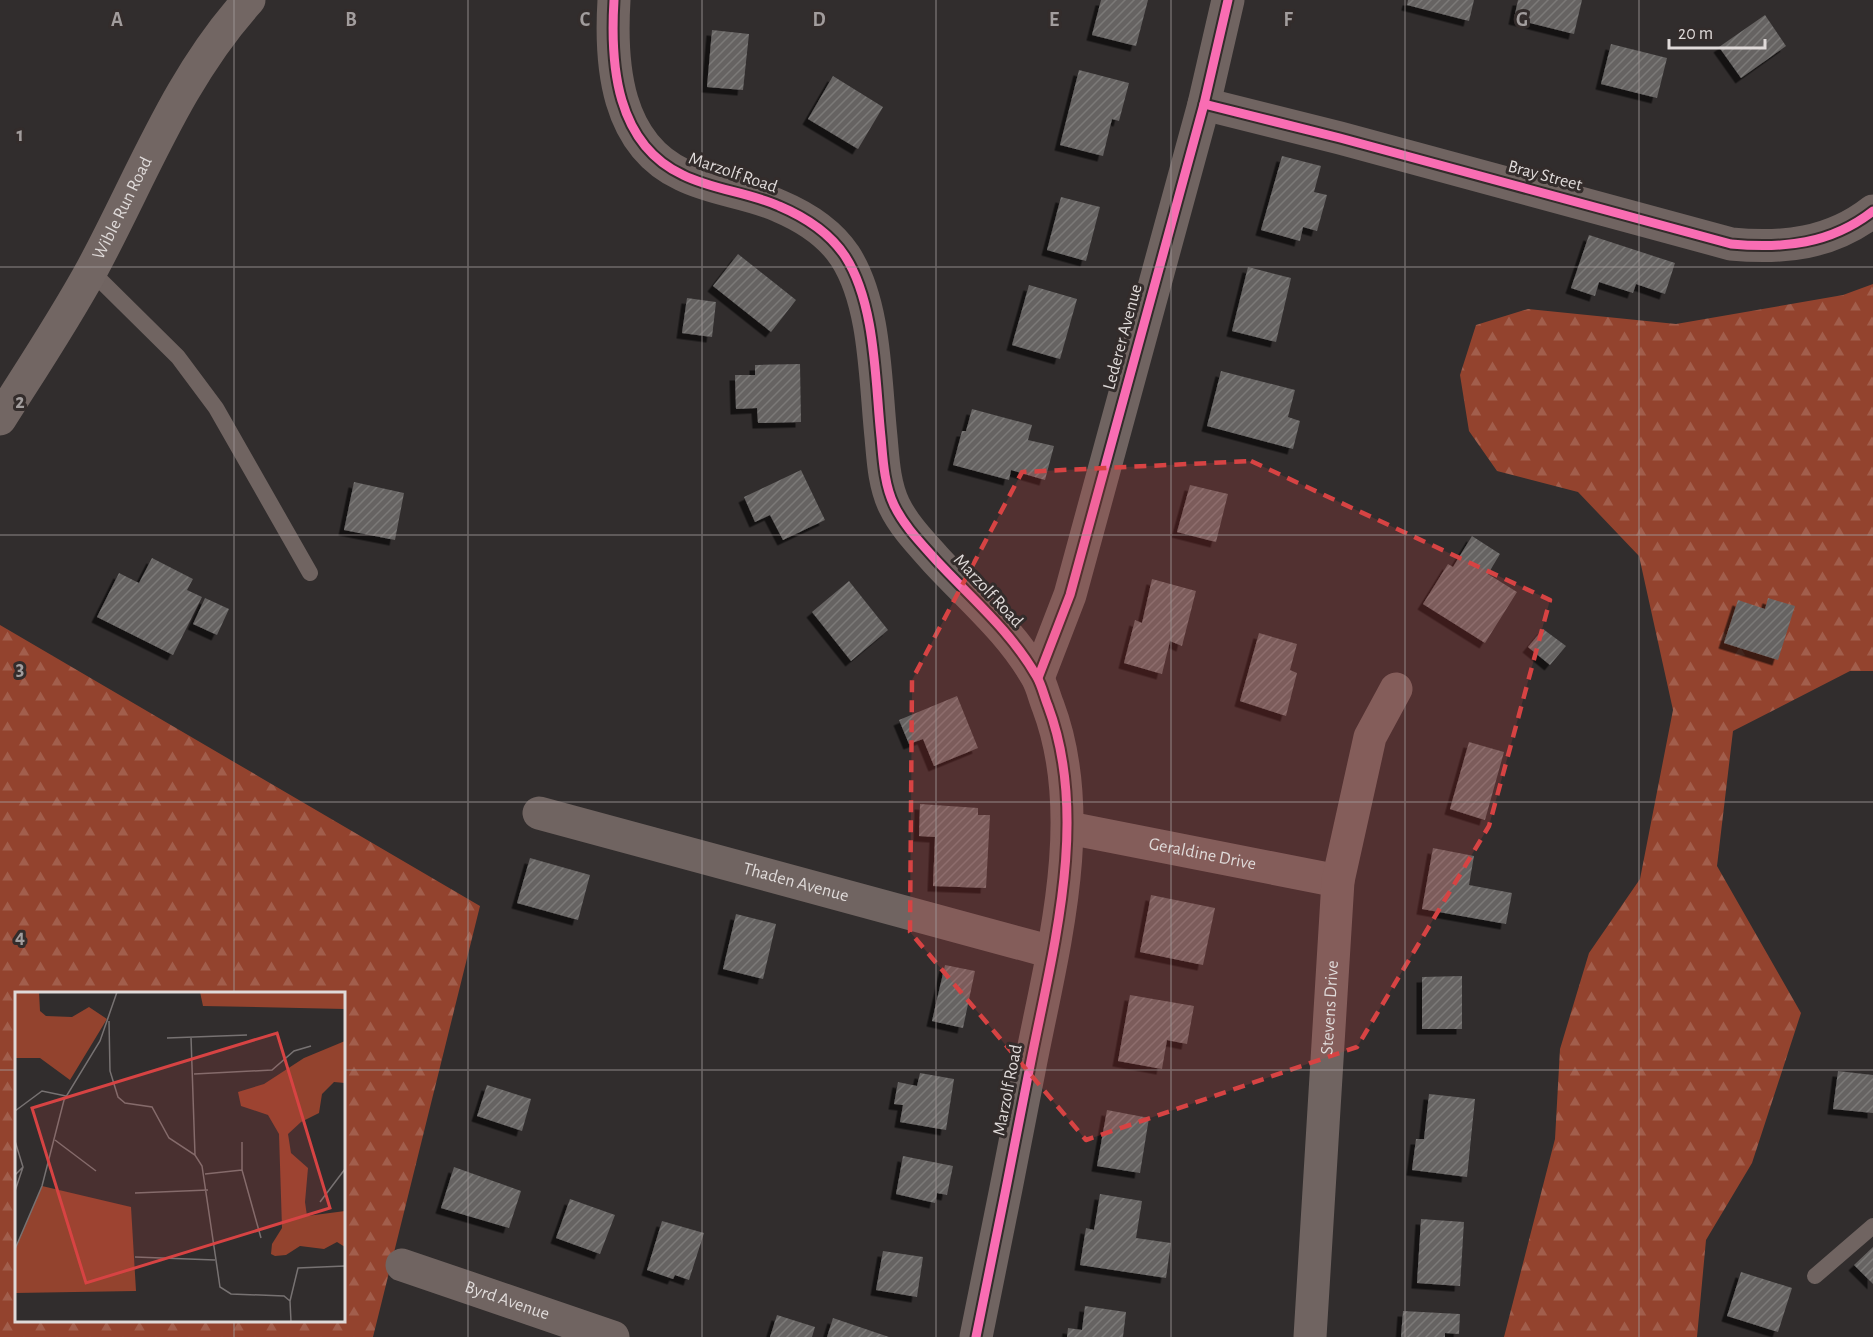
<svg xmlns="http://www.w3.org/2000/svg" width="1873" height="1337" font-family="'Alegreya Sans',sans-serif">
<style>
.forest{fill:url(#forest-firs);fill-rule:evenodd}
.building{fill:url(#building-hatch);filter:url(#shadow)}
.lines{fill:none;stroke-linecap:round;stroke-linejoin:round}
.lane{stroke:#706461;stroke-width:16}
.street{stroke:#706461;stroke-width:33}
.secondary{stroke:#726663;stroke-width:33}
.cycleway-casing{stroke:#332c2b;stroke-width:13}
.cycleway{stroke:#f96db3;stroke-width:9}
.marked{fill:#d74343;fill-opacity:0.2;stroke:#d74343;stroke-width:4.5;stroke-dasharray:12 8;stroke-linejoin:round}
.grid{fill:none;stroke:#a29d9d;stroke-width:1.5;stroke-opacity:0.55}
.labels{text-anchor:middle;dominant-baseline:central;stroke-width:6;stroke-linejoin:round;paint-order:stroke}
.street-label{font-size:18px;fill:#dfdad9;stroke:#332c2b}
.inset-road{fill:none;stroke:#777272;stroke-width:1.5}
.view{fill:#d74343;fill-opacity:0.15;stroke:#d74343;stroke-width:3}
.inset-edge{fill:none;stroke:#dfdad9;stroke-width:3}
.grid-label{font-size:20px;text-anchor:middle;font-weight:bold;fill:#a29d9d;stroke:#332c2b;stroke-width:6;stroke-linejoin:round;paint-order:stroke}
</style>
<defs>
<pattern id="forest-firs" width="22" height="20" patternUnits="userSpaceOnUse" patternTransform="scale(1.5)"><rect width="22" height="20" fill="#93432e"/><path d="M5 1l3.5 6h-7zM16 11l3.5 6h-7z" fill="#a25e4c"/></pattern>
<pattern id="building-hatch" width="6" height="6" patternUnits="userSpaceOnUse" patternTransform="scale(1.5)"><rect width="6" height="6" fill="#666362"/><path d="M-1 1l2-2M0 6l6-6M5 7l2-2" fill="none" stroke="#7b7978"/></pattern>
<filter id="shadow"><feDropShadow dx="-5.5" dy="5.5" stdDeviation="0" flood-color="#0009"/></filter>
</defs>
<rect width="100%" height="100%" fill="#312d2d"/>
<g class="forest">
<polygon points="1873,284 1873,671 1850,671 1733,731 1717,866 1801,1013 1752,1163 1706,1240 1697,1337 1504,1337 1555,1139 1560,1049 1589,953 1640,879 1673,710 1639,556 1578,492 1497,471 1469,431 1460,375 1476,325 1528,309 1676,324 1843,295"/>
<path d="M 0,625 L 480,906 L 373,1337 L 0,1337 ZM 16,994 L 344,994 L 344,1320 L 16,1320 Z"/>
</g>
<g class="building">
<polygon points="1101,0 1148,0 1136,46 1092,35"/>
<polygon points="1408,0 1474,0 1469,21 1407,5"/>
<polygon points="1518,0 1582,0 1574,34 1514,19"/>
<polygon points="1765,15 1786,46 1741,78 1719,47"/>
<polygon points="712,30 749,34 743,90 707,87"/>
<polygon points="1611,44 1667,58 1657,98 1601,84"/>
<polygon points="1079,70 1129,83 1119,121 1112,119 1103,156 1060,145"/>
<polygon points="833,76 883,107 858,149 808,119"/>
<polygon points="1282,156 1321,166 1314,192 1327,195 1317,231 1303,227 1300,241 1261,230"/>
<polygon points="1061,197 1100,207 1086,261 1047,250"/>
<polygon points="1589,235 1675,263 1665,294 1636,284 1633,293 1599,282 1595,296 1571,288"/>
<polygon points="738,254 796,300 771,332 713,286"/>
<polygon points="1248,267 1291,278 1276,342 1232,331"/>
<polygon points="1029,285 1077,299 1060,359 1012,345"/>
<polygon points="687,298 716,302 712,337 682,333"/>
<polygon points="800,364 801,422 758,423 757,408 736,409 735,375 755,375 755,365"/>
<polygon points="1221,371 1295,390 1288,417 1300,421 1293,449 1207,426"/>
<polygon points="972,409 1032,425 1028,440 1054,446 1045,480 1011,470 1009,480 953,465 962,431 966,431"/>
<polygon points="801,470 825,520 783,540 770,515 755,522 744,497"/>
<polygon points="354,482 404,493 395,540 344,530"/>
<polygon points="1190,485 1228,494 1216,542 1177,532"/>
<polygon points="1472,536 1500,554 1488,574 1517,592 1485,643 1423,604 1448,564 1453,567"/>
<polygon points="152,558 193,579 187,590 202,597 173,655 97,617 119,573 139,583"/>
<polygon points="1152,579 1196,591 1182,646 1170,641 1162,674 1124,663 1135,620 1142,623"/>
<polygon points="849,581 888,630 851,661 812,612"/>
<polygon points="205,598 229,609 217,635 193,624"/>
<polygon points="1768,598 1795,606 1778,660 1724,643 1738,600 1765,609"/>
<polygon points="1543,629 1566,646 1550,665 1528,647"/>
<polygon points="1259,633 1297,644 1290,670 1297,673 1286,716 1240,701"/>
<polygon points="957,696 978,748 934,766 923,739 909,744 899,720"/>
<polygon points="1469,742 1504,752 1485,820 1450,809"/>
<polygon points="920,804 978,808 978,815 990,815 986,888 933,886 935,837 919,836"/>
<polygon points="1433,848 1474,856 1469,885 1512,893 1506,924 1422,909"/>
<polygon points="530,858 590,875 578,920 517,903"/>
<polygon points="1151,895 1215,908 1203,965 1140,952"/>
<polygon points="736,914 776,924 763,979 723,969"/>
<polygon points="945,965 975,971 963,1028 932,1021"/>
<polygon points="1462,976 1462,1029 1422,1029 1422,977"/>
<polygon points="1130,995 1194,1006 1187,1044 1167,1040 1162,1069 1118,1061"/>
<polygon points="1838,1071 1873,1075 1873,1113 1833,1109"/>
<polygon points="920,1073 954,1079 946,1130 900,1122 903,1105 894,1104 898,1082 917,1086"/>
<polygon points="487,1085 531,1099 522,1131 477,1116"/>
<polygon points="1429,1094 1475,1099 1467,1177 1412,1170 1416,1139 1424,1139"/>
<polygon points="1107,1110 1149,1118 1140,1173 1097,1166"/>
<polygon points="903,1156 953,1166 947,1195 937,1193 935,1203 896,1194"/>
<polygon points="454,1167 521,1191 509,1228 441,1208"/>
<polygon points="1100,1194 1142,1201 1136,1238 1171,1243 1166,1278 1080,1265 1086,1228 1094,1230"/>
<polygon points="570,1199 615,1215 600,1254 556,1238"/>
<polygon points="1421,1219 1464,1222 1460,1286 1417,1283"/>
<polygon points="662,1221 704,1233 689,1280 675,1275 673,1279 647,1270"/>
<polygon points="1873,1247 1873,1284 1854,1265"/>
<polygon points="883,1251 923,1257 917,1297 876,1290"/>
<polygon points="1741,1272 1792,1288 1778,1332 1727,1316"/>
<polygon points="1085,1306 1126,1312 1123,1337 1067,1337 1068,1328 1082,1330"/>
<polygon points="1403,1311 1460,1314 1459,1334 1445,1333 1445,1337 1401,1337"/>
<polygon points="777,1315 815,1327 812,1337 770,1337"/>
<polygon points="833,1318 889,1337 827,1337"/>
</g>
<g class="lines">
<g class="lane">
<polyline points="91,271 178,357 216,408 310,573"/>
<polyline points="1815,1276 1873,1226"/>
</g>
<g class="street">
<path d="M 614,0 C 610,65 616,144 683,175 C 713,190 748,192 779,206 C 805,217 829,232 845,256 C 876,304 875,381 881,437 C 883,459 884,484 894,505 C 904,526 921,543 936,560 C 971,598 1011,631 1037,677 C 1042,686 1044,696 1048,706 C 1091,820 1051,956 1029,1071 C 1012,1160 994,1248 976,1337"/>
<path d="M 1204,104 L 1340,138 L 1731,244 C 1783,249 1831,244 1873,211"/>
<polyline points="1038,678 1070,595 1204,104 1228,0"/>
<path id="s1" d="M 539,813 L 1052,952"/>
<path id="s2" d="M 1069,828 L 1338,881"/>
<path id="s3" d="M 402,1265 L 613,1337"/>
<path id="s4" d="M 1310,1337 L 1338,881 L 1370,737 L 1396,689"/>
</g>
<path class="secondary" id="s5" d="M 0,419 C 31,370 63,322 91,271 C 141,179 177,79 249,0"/>
<g class="cycleway-casing">
<g id="cycleway">
<path d="M 614,0 C 610,65 616,144 683,175 C 713,190 748,192 779,206 C 805,217 829,232 845,256 C 876,304 875,381 881,437 C 883,459 884,484 894,505 C 904,526 921,543 936,560 C 971,598 1011,631 1037,677 C 1042,686 1044,696 1048,706 C 1091,820 1051,956 1029,1071 C 1012,1160 994,1248 976,1337"/>
<path d="M 1204,104 L 1340,138 L 1731,244 C 1783,249 1831,244 1873,211"/>
<polyline points="1038,678 1070,595 1204,104 1228,0"/>
</g>
</g>
<use href="#cycleway" class="cycleway"/>
</g>
<path class="marked" d="M 1251,461 L 1550,600 L 1489,826 L 1357,1047 L 1086,1140 L 910,932 L 912,680 L 1022,472 Z"/>
<path class="grid" d="M 234,0 L 234,994M 468,0 L 468,1337M 702,0 L 702,1337M 936,0 L 936,1337M 1171,0 L 1171,1337M 1405,0 L 1405,1337M 1639,0 L 1639,1337M 0,267 L 1873,267M 0,535 L 1873,535M 0,802 L 1873,802M 0,1070 L 16,1070M 344,1070 L 1873,1070M 234,1320 L 234,1337"/>
<g class="labels">
<g class="street-label">
<text transform="translate(733 173) rotate(19)">Marzolf Road</text>
<text transform="translate(1545 176) rotate(15)">Bray Street</text>
<text stroke="none"><textPath href="#s5" startOffset="244">Wible Run Road</textPath></text>
<text transform="translate(1123 337) rotate(-75)">Lederer Avenue</text>
<text transform="translate(988 591) rotate(47)">Marzolf Road</text>
<text stroke="none"><textPath href="#s2" startOffset="136">Geraldine Drive</textPath></text>
<text stroke="none"><textPath href="#s1" startOffset="266">Thaden Avenue</textPath></text>
<text stroke="none"><textPath href="#s4" startOffset="330">Stevens Drive</textPath></text>
<text transform="translate(1008 1090) rotate(-79)">Marzolf Road</text>
<text stroke="none"><textPath href="#s3" startOffset="111">Byrd Avenue</textPath></text>
</g>
</g>
<g transform="translate(15 992)">
<rect width="330" height="330" fill="#312d2d"/>
<path d="M 0,0 L 24,0 L 25,19 L 31,24 L 57,25 L 74,15 L 92,27 L 55,88 L 25,66 L 0,66 ZM 185,0 L 330,0 L 330,17 L 188,14 ZM 330,49 L 330,91 L 319,90 L 307,102 L 304,121 L 286,130 L 273,142 L 276,161 L 293,176 L 290,210 L 292,224 L 330,219 L 330,255 L 322,250 L 309,257 L 285,254 L 271,263 L 260,264 L 256,262 L 257,252 L 267,236 L 264,142 L 253,123 L 226,114 L 223,100 L 249,92 L 289,66 ZM 27,194 L 116,215 L 121,299 L 0,301 L 0,257 Z" fill="#93432e"/>
<path class="inset-road" d="M 94,29 L 95,79 L 103,105 L 110,111 L 137,115 L 154,146 L 180,163 L 187,174 L 205,295 L 216,302 L 269,304 L 275,309 L 276,330M 176,45 L 180,163M 152,46 L 232,43M 179,82 L 257,78 L 279,59 L 296,54M 0,119 L 27,99 L 51,104M 40,148 L 81,179M 0,149 L 8,175 L 0,183M 227,150 L 227,178 L 246,246M 190,182 L 227,178M 0,199 L 8,175M 120,201 L 193,198M 305,210 L 330,177M 0,257 L 27,194 L 49,108 L 85,49 L 102,0M 120,265 L 200,268M 275,309 L 283,276 L 330,274"/>
<path class="view" d="M 262,41 L 315,216 L 71,291 L 17,116 Z"/>
<rect width="330" height="330" class="inset-edge"/>
</g>
<g class="grid-label">
<text x="117" y="26">A</text>
<text x="351" y="26">B</text>
<text x="585" y="26">C</text>
<text x="819" y="26">D</text>
<text x="1054" y="26">E</text>
<text x="1288" y="26">F</text>
<text x="1522" y="26">G</text>
<text x="20" y="141">1</text>
<text x="20" y="408">2</text>
<text x="20" y="675">3</text>
<text x="20" y="943">4</text>
</g>
<path d="M1669 39v9h96v-9" fill="none" stroke="#dfdad9" stroke-width="3"/>
<text x="1678" y="39" font-size="18" fill="#dfdad9" stroke="#332c2b" stroke-width="4.5" paint-order="stroke">20 m</text>
</svg>
